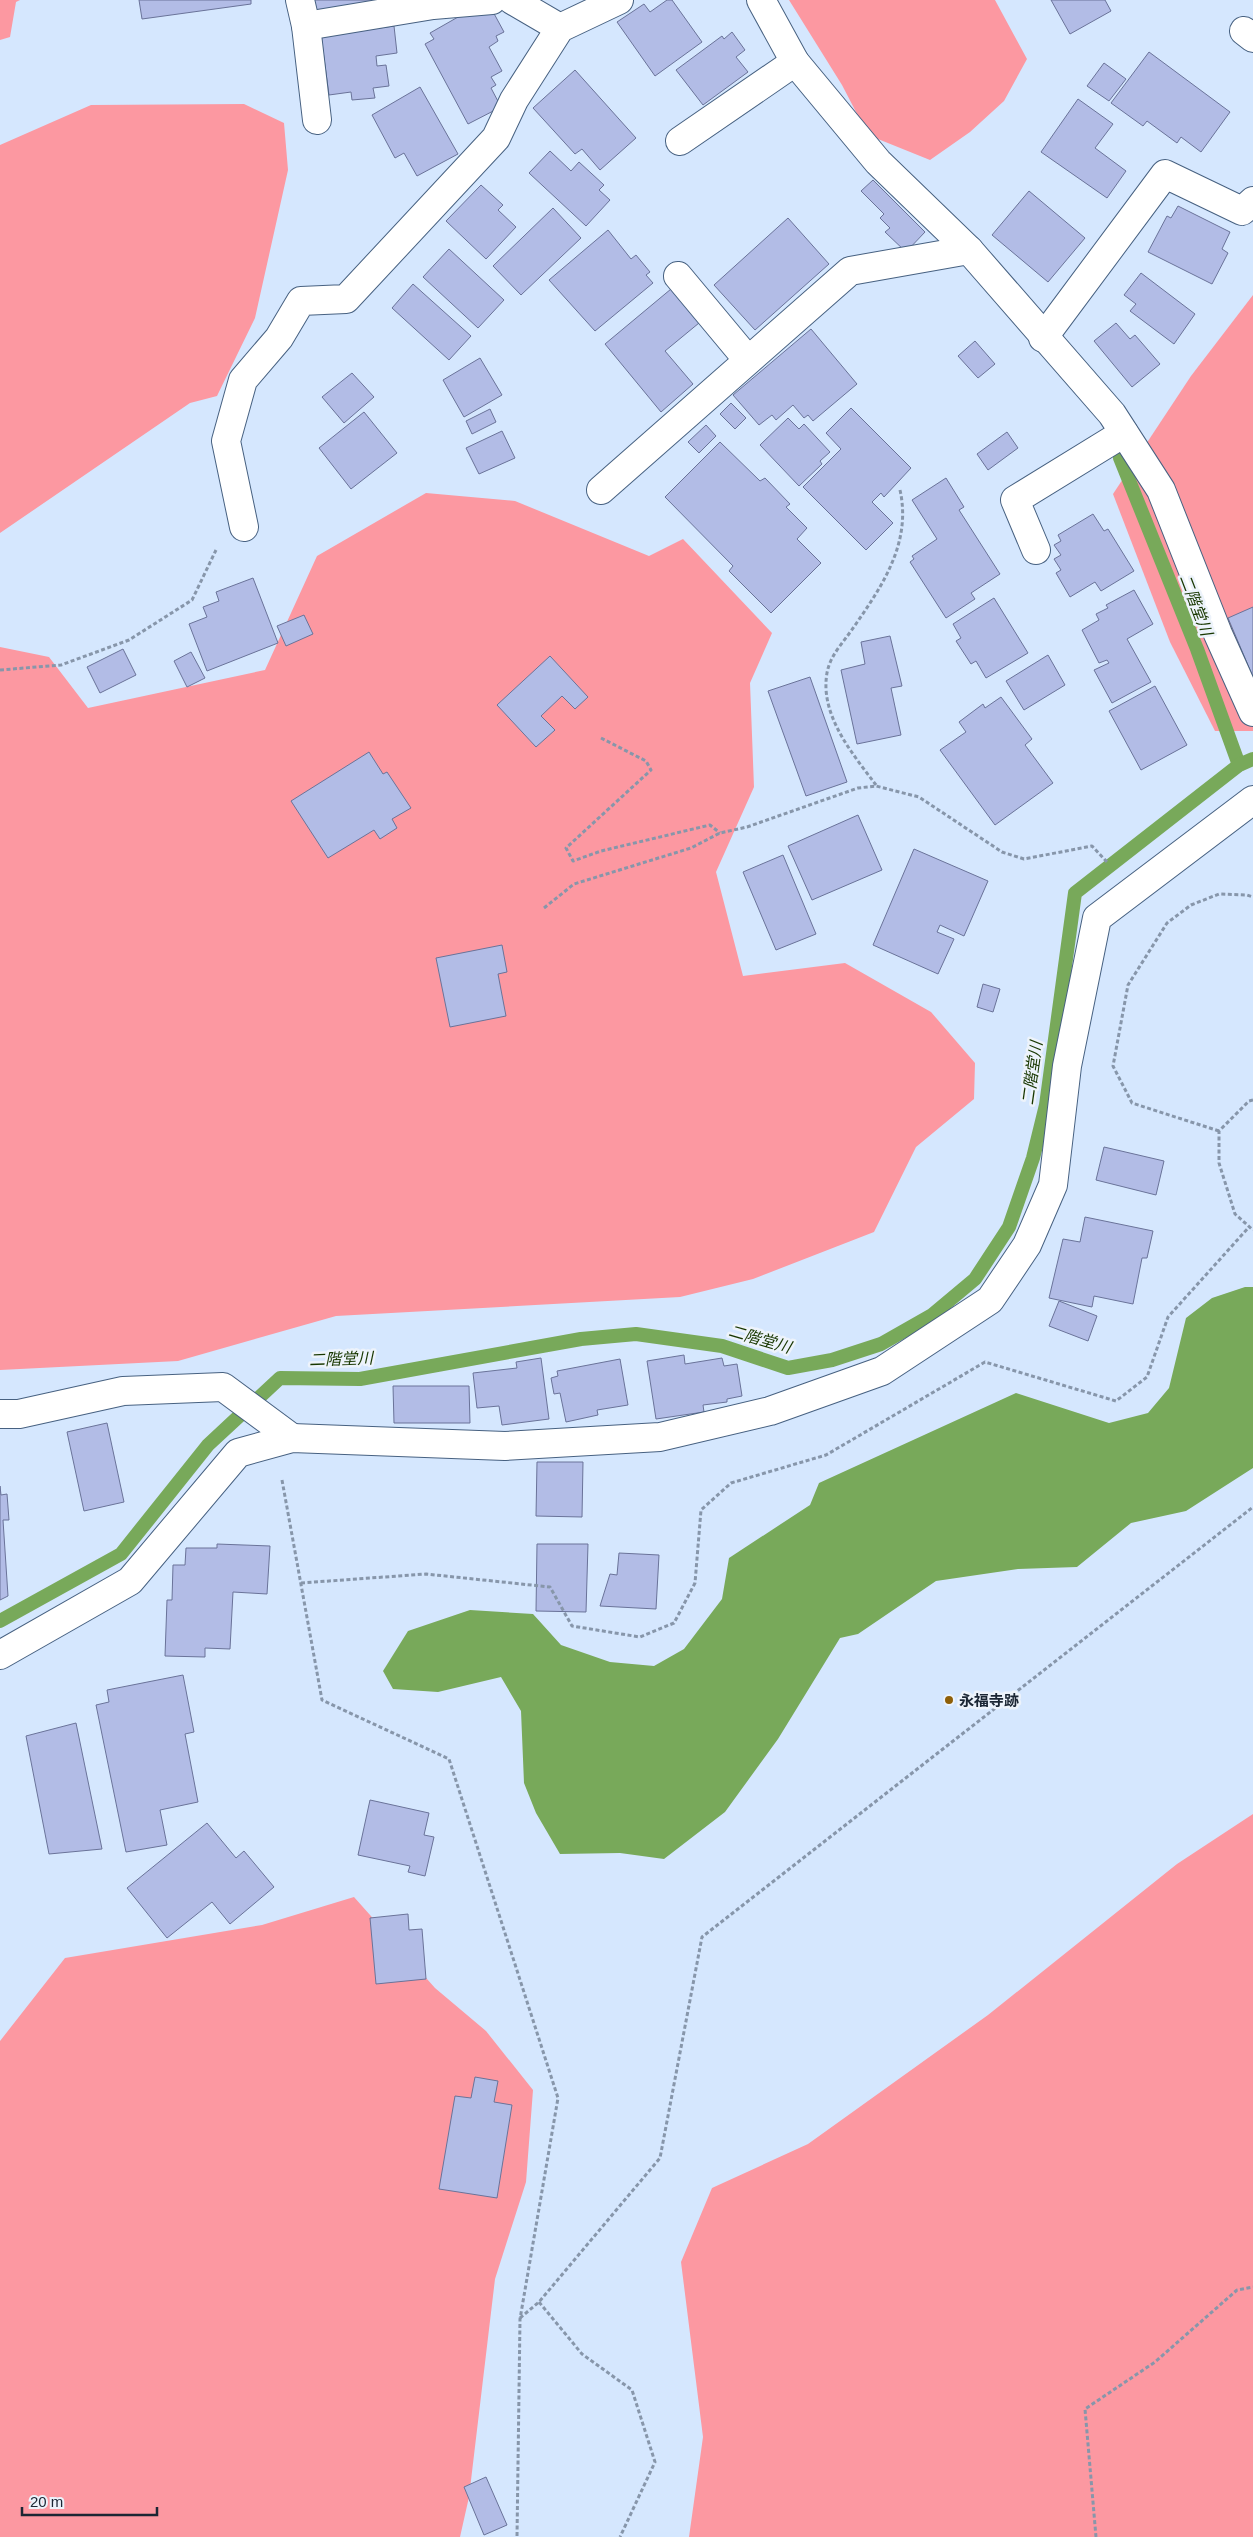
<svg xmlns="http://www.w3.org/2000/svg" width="1253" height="2537" font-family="Arial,'Noto Sans JP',sans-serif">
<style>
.green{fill:#fc98a1}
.water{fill:#78a95a}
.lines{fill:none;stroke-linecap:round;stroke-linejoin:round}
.stream{stroke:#78a95a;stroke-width:14}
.building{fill:#b2bce6;stroke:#6a7399}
.minor-casing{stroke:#476181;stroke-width:30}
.path{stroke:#8796aa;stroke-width:3;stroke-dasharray:4 2.5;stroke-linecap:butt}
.minor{stroke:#fff;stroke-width:28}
.poi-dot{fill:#8e5f08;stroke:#edf3fb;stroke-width:2}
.labels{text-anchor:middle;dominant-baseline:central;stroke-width:5;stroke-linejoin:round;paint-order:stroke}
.poi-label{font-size:15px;font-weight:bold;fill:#1b2634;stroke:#edf3fb;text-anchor:start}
.water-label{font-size:16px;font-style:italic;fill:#183700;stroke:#edf3fb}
</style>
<rect width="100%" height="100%" fill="#d5e7fe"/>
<g class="green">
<polygon points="0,0 20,0 16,2 10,37 0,40"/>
<polygon points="789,0 995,0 1027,59 1004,101 970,132 930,160 868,135 842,85"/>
<polygon points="244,104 284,123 288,170 255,318 217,396 190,403 0,533 0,145 91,105"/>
<polygon points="1253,295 1253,731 1215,731 1170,642 1113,494 1191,376"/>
<polygon points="426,493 515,501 649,556 683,539 772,633 750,683 754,787 716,872 743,976 845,963 931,1012 975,1063 974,1099 916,1147 874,1232 753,1279 680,1297 336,1316 178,1361 0,1370 0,647 49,657 88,708 265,670 317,556"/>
<polygon points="1253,1814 1253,2537 689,2537 703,2437 681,2262 712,2188 808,2144 988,2015 1177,1864"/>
<polygon points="354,1897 435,1988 486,2031 533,2090 526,2182 495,2279 469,2497 460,2537 0,2537 0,2041 65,1958 262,1925"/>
</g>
<polygon class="water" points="1245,1287 1253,1287 1253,1468 1186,1511 1131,1523 1077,1567 1018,1569 936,1581 858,1634 840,1638 778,1739 725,1812 664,1859 620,1853 560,1854 536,1813 524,1783 521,1711 501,1677 438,1692 393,1689 383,1671 408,1631 470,1610 533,1614 561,1645 610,1662 654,1666 684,1649 722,1599 729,1558 810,1505 819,1483 1016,1393 1109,1423 1148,1413 1169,1388 1186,1318 1212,1298"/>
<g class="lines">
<g class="stream">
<polyline points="1120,458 1197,649 1239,765"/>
<polyline points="0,1621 121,1554 208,1445 280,1378 360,1379 581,1339 636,1334 722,1346 788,1368 832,1360 881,1344 932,1315 975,1279 1009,1227 1033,1158 1046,1105 1075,893 1239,765 1253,759"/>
</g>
</g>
<g class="building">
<polygon points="139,0 251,0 251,4 142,19"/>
<polygon points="312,0 418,0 314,14"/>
<polygon points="667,0 672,0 702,42 655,76 617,22 644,4 650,12"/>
<polygon points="1051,0 1105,0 1111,11 1070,34"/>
<polygon points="491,8 504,32 496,36 498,41 489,47 502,71 491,77 496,85 491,88 501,107 468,124 425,44 434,39 430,33 465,13"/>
<polygon points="394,26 397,53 376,56 377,66 386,65 389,86 373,88 375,98 352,100 351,92 329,95 321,36"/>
<polygon points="732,32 745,50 736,57 748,72 703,105 676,70 722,36 724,39"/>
<polygon points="1149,52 1230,112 1201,152 1181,137 1177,143 1147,121 1143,126 1111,103"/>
<polygon points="1104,63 1126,79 1109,101 1087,86"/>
<polygon points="575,70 636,138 600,170 582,149 575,154 533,108"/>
<polygon points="420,87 458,154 417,176 404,153 395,158 372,115"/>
<polygon points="1078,99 1113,124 1095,148 1126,171 1107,198 1041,152"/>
<polygon points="550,151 571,171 579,162 604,185 599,190 610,200 586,226 529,173"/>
<polygon points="873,180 925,232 906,252 885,232 890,228 880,218 884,214 861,191"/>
<polygon points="481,185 503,205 498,210 516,227 486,259 446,221"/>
<polygon points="1029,191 1085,238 1048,282 992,235"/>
<polygon points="1178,206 1230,232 1222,249 1228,253 1212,284 1148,252 1167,216 1171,218"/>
<polygon points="553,208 581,238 521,295 493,266"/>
<polygon points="788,218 829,264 755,330 714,285"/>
<polygon points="608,230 631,259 636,255 650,272 646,275 653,283 595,331 549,280"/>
<polygon points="449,249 504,300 478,328 423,277"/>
<polygon points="1141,273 1195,314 1174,344 1130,311 1136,304 1124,295"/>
<polygon points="413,284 471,336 449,360 392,308"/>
<polygon points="671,289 699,323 665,351 693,384 661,412 605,344"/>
<polygon points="1116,323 1130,339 1135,335 1160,364 1132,387 1094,341"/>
<polygon points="811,329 857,384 813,421 808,415 804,418 793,405 776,420 772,415 759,425 733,395"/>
<polygon points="975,341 995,364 978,378 958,356"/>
<polygon points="480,358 502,395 464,417 443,380"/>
<polygon points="352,373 374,397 344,423 322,397"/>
<polygon points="731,403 746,418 735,429 720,414"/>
<polygon points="851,408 911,468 884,497 881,493 872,502 893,523 866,550 803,487 841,449 826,433"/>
<polygon points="490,409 496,422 472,434 466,421"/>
<polygon points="364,412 397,453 351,489 319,448"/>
<polygon points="788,418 799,429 804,424 830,452 820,461 822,464 799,486 760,445"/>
<polygon points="706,425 716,436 699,453 688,442"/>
<polygon points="502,431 515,458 479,474 466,448"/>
<polygon points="1007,432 1018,448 988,470 977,454"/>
<polygon points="720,442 760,481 765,478 790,504 786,507 807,528 797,539 821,563 771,613 729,571 733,566 665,497"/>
<polygon points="946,478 964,507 959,510 1000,574 971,593 975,599 946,618 910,562 914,559 912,556 937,539 912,500"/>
<polygon points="1093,514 1104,531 1108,529 1134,571 1101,591 1095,582 1070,597 1056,573 1061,570 1054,559 1061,555 1054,545 1061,541 1058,535"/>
<polygon points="253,578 278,643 207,671 189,624 207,617 203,607 219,601 216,592"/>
<polygon points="1134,590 1153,624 1127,639 1151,682 1112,703 1094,670 1109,663 1107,660 1099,663 1082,630 1099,620 1096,614 1108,608 1106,605"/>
<polygon points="994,598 1028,653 986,678 976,661 971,664 956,641 961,638 953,624"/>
<polygon points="1253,607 1253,677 1228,618"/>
<polygon points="304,615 313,634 286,646 277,626"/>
<polygon points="890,636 902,686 891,688 901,735 857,744 841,670 865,664 861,642"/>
<polygon points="123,649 136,675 100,693 87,667"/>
<polygon points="191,652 205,678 187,687 174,661"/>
<polygon points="1048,655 1065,685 1024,710 1006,681"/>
<polygon points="550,656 588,697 575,709 562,696 541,716 555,730 536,747 497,705"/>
<polygon points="810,677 847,782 806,796 768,691"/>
<polygon points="1155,686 1187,745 1141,770 1109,711"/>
<polygon points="1001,697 1032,739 1025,745 1053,783 995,825 940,750 966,732 959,722 983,704 985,708"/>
<polygon points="369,752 383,774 387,772 411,808 392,819 397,828 380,839 374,830 328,858 291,801"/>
<polygon points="858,815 882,870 812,900 788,846"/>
<polygon points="914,849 988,881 964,936 940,925 937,932 954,939 938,974 873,945"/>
<polygon points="783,855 816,934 776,950 743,872"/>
<polygon points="502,945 507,972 498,974 506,1016 450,1027 436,958"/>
<polygon points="983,984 1000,989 993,1012 977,1007"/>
<polygon points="1104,1147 1164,1161 1156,1195 1096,1180"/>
<polygon points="1085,1217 1153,1231 1147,1258 1142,1258 1133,1304 1094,1296 1092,1307 1049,1298 1063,1239 1080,1242"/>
<polygon points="1059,1301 1097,1316 1088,1341 1049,1326"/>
<polygon points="684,1355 685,1364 722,1358 724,1366 737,1364 742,1396 727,1399 727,1402 703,1405 704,1412 656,1419 647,1361"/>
<polygon points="541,1358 549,1419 502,1425 499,1406 477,1408 473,1373 517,1368 516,1362"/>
<polygon points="620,1359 628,1405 597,1410 598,1415 566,1422 560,1393 554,1394 551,1378 558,1376 557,1371"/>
<polygon points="393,1386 469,1386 470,1423 394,1423"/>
<polygon points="107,1423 124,1502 84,1511 67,1432"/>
<polygon points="537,1462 583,1462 582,1517 536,1516"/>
<polygon points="0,1486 1,1495 7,1494 9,1520 3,1520 8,1596 0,1600"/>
<polygon points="217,1544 270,1546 267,1594 233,1592 230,1649 205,1648 205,1657 165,1656 167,1600 172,1600 173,1565 185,1565 186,1548 217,1548"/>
<polygon points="537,1544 588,1544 586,1612 536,1611"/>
<polygon points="619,1553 659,1555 656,1609 600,1606 610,1574 617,1575"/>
<polygon points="183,1675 194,1732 185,1734 198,1802 160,1810 167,1845 126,1852 96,1705 109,1702 107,1690"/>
<polygon points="76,1723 102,1849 49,1854 26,1736"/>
<polygon points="370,1800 429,1813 424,1835 434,1837 425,1876 408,1872 410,1866 358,1855"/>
<polygon points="207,1823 236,1858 244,1851 274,1887 230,1924 212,1902 167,1938 127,1888"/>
<polygon points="408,1914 409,1930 422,1929 426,1979 376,1984 370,1918"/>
<polygon points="475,2077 498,2081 494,2102 512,2105 497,2198 439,2189 455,2096 471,2098"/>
<polygon points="486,2477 507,2525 484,2535 464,2487"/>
</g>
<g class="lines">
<g class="minor-casing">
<g id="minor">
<polyline points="300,0 306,26 317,120"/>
<polyline points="512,0 560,28"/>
<polyline points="761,0 795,62 878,162 969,250 1112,414 1161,490 1218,634 1253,712"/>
<polyline points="306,26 433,5 492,0"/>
<polyline points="1244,31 1253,38"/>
<polyline points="680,141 795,62"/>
<polyline points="678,276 748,360"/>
<polyline points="1043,338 1165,174 1242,211 1253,201"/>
<polyline points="601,490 850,271 969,250"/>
<polyline points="244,527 226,441 243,380 279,338 301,301 346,299 496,138 514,100 560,28 619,0"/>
<polyline points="1036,550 1015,500 1124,433"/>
<polyline points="0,1414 19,1414 123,1391 223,1387 292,1438"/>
<polyline points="0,1655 130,1581 238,1453 292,1438 505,1446 660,1437 770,1411 882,1371 990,1300 1027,1245 1053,1185 1067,1066 1097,918 1253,800"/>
</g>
</g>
<g class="path">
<polyline points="0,670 61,665 129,640 192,600 216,550"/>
<polyline points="601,738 646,761 651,770 566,848 573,861 601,851 710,825 720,833"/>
<path d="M 876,785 C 855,757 828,725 826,689 C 825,661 836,652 851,631 C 881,588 912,544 900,490"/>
<polyline points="544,908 574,884 691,848 720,833 747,827 858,788 876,786 919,797 1002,852 1024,859 1092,846 1108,863"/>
<polyline points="1253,1100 1249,1101 1219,1131 1219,1163 1235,1214 1253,1230"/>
<polyline points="1219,1131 1132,1103 1113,1066 1128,985 1167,923 1191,905 1219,894 1247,895 1253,897"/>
<polyline points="282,1480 322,1700 449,1759 558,2098 520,2319 517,2537"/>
<polyline points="301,1583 426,1574 550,1587 572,1626 640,1637 674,1623 695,1583 701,1510 731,1483 826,1455 985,1362 1116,1401 1147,1377 1168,1317 1249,1227"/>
<polyline points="539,2302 582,2354 632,2390 655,2462 620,2537"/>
<polyline points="520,2318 539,2302 660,2158 702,1937 1253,1507"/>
<polyline points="1096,2537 1085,2409 1155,2362 1237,2290 1253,2287"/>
</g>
<use href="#minor" class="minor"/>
</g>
<circle class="poi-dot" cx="949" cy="1700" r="5"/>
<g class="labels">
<g class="poi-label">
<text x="959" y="1700">永福寺跡</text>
</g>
<g class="water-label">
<text transform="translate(1196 605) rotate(69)">二階堂川</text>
<text transform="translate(1032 1073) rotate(-82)">二階堂川</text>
<text transform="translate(760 1339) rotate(16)">二階堂川</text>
<text transform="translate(341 1359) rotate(-2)">二階堂川</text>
</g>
</g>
<path d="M22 2507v8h135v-8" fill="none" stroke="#1b2634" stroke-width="2.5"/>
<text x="30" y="2507" font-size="15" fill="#1b2634" stroke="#edf3fb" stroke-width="4" paint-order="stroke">20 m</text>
</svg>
